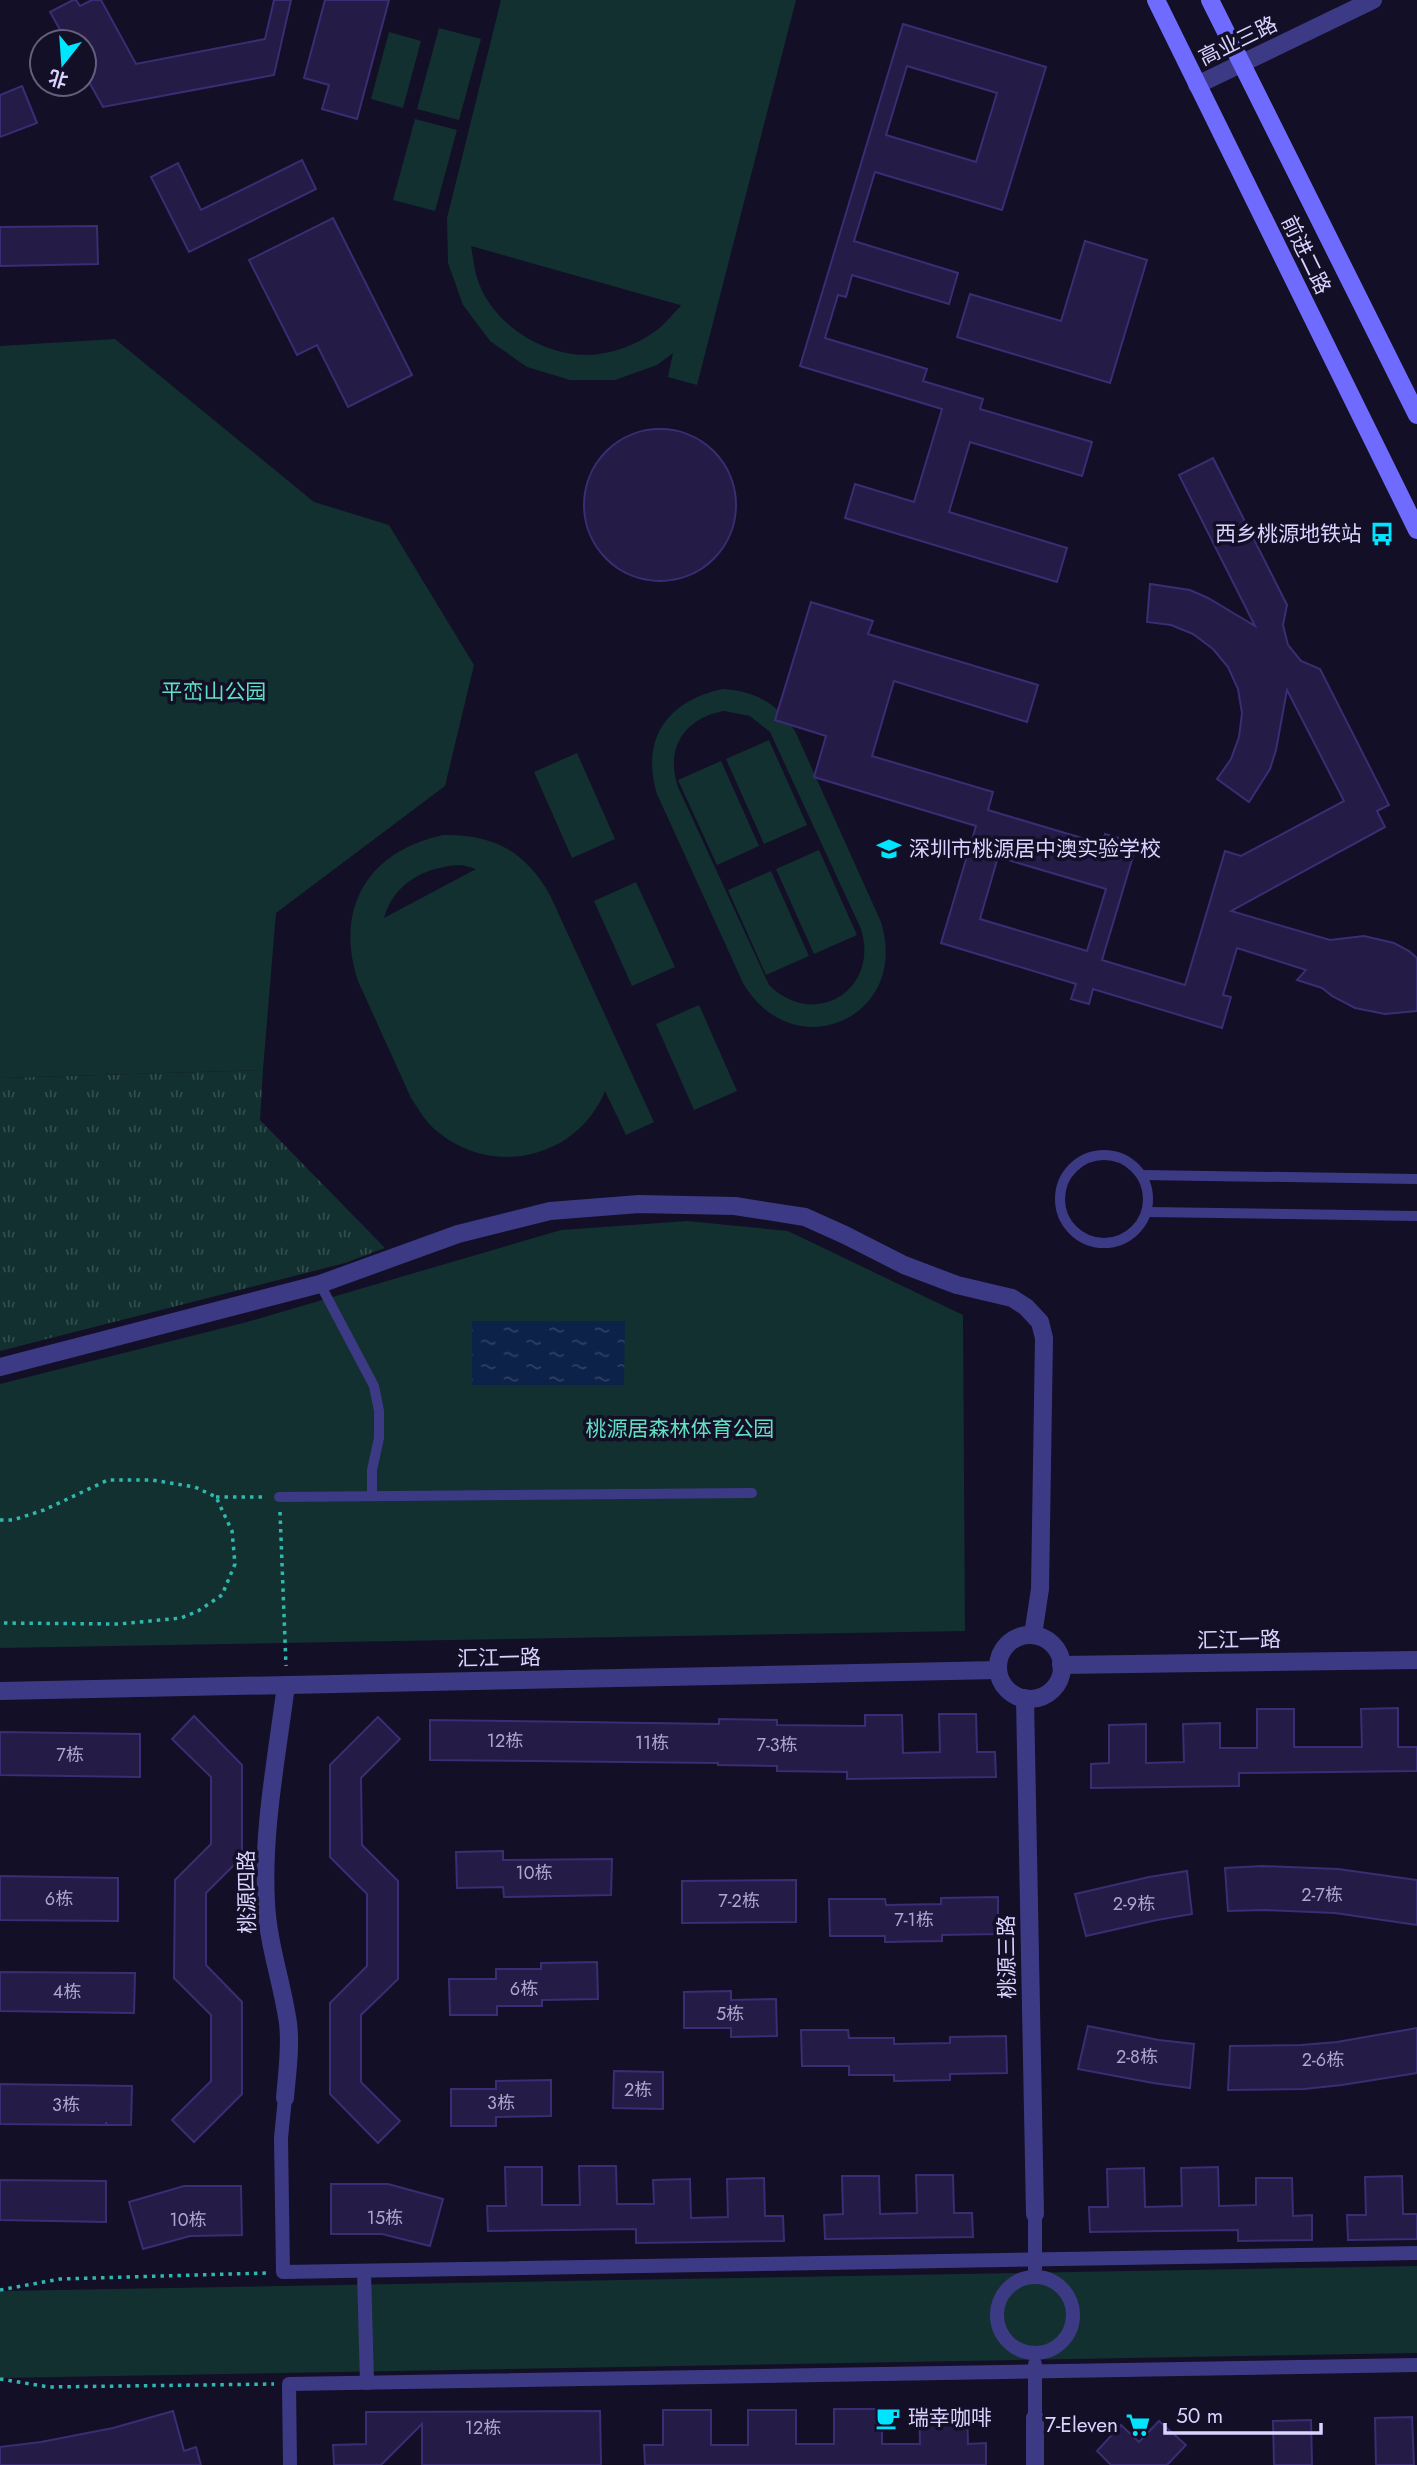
<svg xmlns="http://www.w3.org/2000/svg" width="1417" height="2465" font-family="Jost,'Noto Sans SC',sans-serif">
<style>
.grass{fill:url(#grass-tufts)}
.park{fill:#12302f;fill-rule:evenodd}
.water{fill:url(#water-ripples)}
.building{fill:#241b47;stroke:#3b2d73;stroke-width:2;fill-rule:evenodd}
.lines{fill:none;stroke-linecap:round;stroke-linejoin:round}
.path{stroke:#2fb8b0;stroke-width:3.5;stroke-dasharray:3.5 5;stroke-linecap:butt}
.service{stroke:#3d3a85;stroke-width:10}
.pedestrian{stroke:#3d3a85;stroke-width:14}
.minor{stroke:#3d3a85;stroke-width:18}
.secondary{stroke:#6f6bff;stroke-width:18}
.labels{text-anchor:middle;dominant-baseline:central;stroke-width:7;stroke-linejoin:round;paint-order:stroke}
.number-label{font-size:18px;fill:#aca6d1}
.street-label{font-size:21px;fill:#d9d4ff;stroke:#130f26}
.poi-label{font-size:21px;fill:#d9d4ff;stroke:#130f26;text-anchor:end}
.park-label{font-size:21px;fill:#5fe0c0;stroke:#130f26}
</style>
<defs>
<pattern id="grass-tufts" width="24" height="20" patternUnits="userSpaceOnUse" patternTransform="scale(1.75)"><rect width="24" height="20" fill="#12302f"/><path d="M3 7l-1-3M5 7V3M7 7l1-3M15 17l-1-3M17 17v-4M19 17l1-3" fill="none" stroke="#344d4e"/></pattern>
<pattern id="water-ripples" width="26" height="14" patternUnits="userSpaceOnUse" patternTransform="scale(1.75)"><rect width="26" height="14" fill="#0c2248"/><path d="M2 4q2-2 4 0t4 0M15 11q2-2 4 0t4 0" fill="none" stroke="#2f4163"/></pattern>
</defs>
<rect width="100%" height="100%" fill="#130f26"/>
<polygon class="grass" points="263,1070 260,1120 385,1248 345,1263 0,1351 0,1078"/>
<g class="park">
<path d="M 501,0 L 796,0 L 697,385 L 668,377 L 673,353 L 657,365 L 615,380 L 570,380 L 527,367 L 490,341 L 463,305 L 448,263 L 447,218 ZM 471,246 L 680,305 L 681,306 C 672,314 664,326 654,332 C 636,345 612,354 589,355 C 542,356 491,323 477,278 C 474,268 473,256 471,246 Z"/>
<polygon points="439,28 481,39 459,120 417,109"/>
<polygon points="389,32 421,41 403,108 371,99"/>
<polygon points="415,119 457,130 435,211 393,200"/>
<polygon points="115,339 314,502 389,525 474,665 445,786 276,913 263,1070 0,1078 0,346"/>
<path d="M 723,689 C 756,691 779,704 796,733 L 881,922 C 911,1018 793,1069 743,983 L 657,794 C 640,739 668,700 723,689 ZM 724,711 L 750,716 L 770,732 L 861,929 C 880,991 814,1030 769,985 L 678,787 C 665,748 684,718 724,711 Z"/>
<polygon points="769,740 807,825 764,844 726,759"/>
<polygon points="577,753 615,839 572,858 534,772"/>
<polygon points="721,761 759,846 717,865 678,780"/>
<path d="M 443,835 C 493,834 525,851 550,895 L 654,1122 L 626,1135 L 605,1091 C 578,1158 493,1178 438,1132 C 426,1123 419,1110 411,1098 L 358,981 C 334,908 368,851 443,835 ZM 462,865 L 476,869 L 384,918 C 394,882 427,866 462,865 Z"/>
<polygon points="819,850 857,935 814,954 776,869"/>
<polygon points="771,871 809,956 766,975 728,890"/>
<polygon points="636,882 675,967 632,986 594,901"/>
<polygon points="699,1005 737,1091 694,1110 656,1024"/>
<polygon points="687,1221 788,1231 963,1315 965,1631 0,1648 0,1384 247,1322 561,1230"/>
<polygon points="1417,2266 1417,2353 0,2378 0,2291"/>
</g>
<polygon class="water" points="472,1321 625,1321 624,1385 472,1385"/>
<g class="building">
<polygon points="73,0 76,0 80,6 92,0 101,0 136,64 265,39 274,0 291,0 274,75 103,107 84,73 84,42 67,42 50,12"/>
<polygon points="325,0 389,0 357,119 322,109 329,85 304,78"/>
<path d="M 903,24 L 1046,67 L 1002,210 L 875,172 L 854,241 L 958,273 L 949,304 L 852,275 L 846,297 L 838,295 L 825,338 L 927,369 L 923,381 L 983,399 L 980,409 L 1092,442 L 1082,476 L 970,442 L 949,512 L 1067,548 L 1057,582 L 845,518 L 855,484 L 914,502 L 942,409 L 800,366 ZM 907,66 L 997,93 L 976,162 L 886,135 Z"/>
<polygon points="22,86 37,123 0,137 0,95"/>
<polygon points="302,160 316,189 189,252 151,177 178,163 201,210"/>
<polygon points="333,218 412,375 348,407 317,345 297,355 249,260"/>
<polygon points="97,226 98,264 0,266 0,227"/>
<polygon points="1085,241 1147,260 1110,383 957,337 970,294 1061,321"/>
<circle cx="660" cy="505" r="76"/>
<path d="M 1213,458 L 1287,605 L 1283,625 L 1288,645 L 1301,661 L 1320,669 L 1389,805 L 1377,811 L 1385,827 L 1231,911 L 1330,940 L 1364,936 L 1394,943 L 1409,951 L 1417,958 L 1417,1011 L 1385,1014 L 1355,1008 L 1332,996 L 1322,988 L 1297,980 L 1306,970 L 1237,948 L 1223,995 L 1231,997 L 1222,1028 L 1093,989 L 1089,1004 L 1071,999 L 1076,984 L 941,943 L 976,826 L 814,777 L 826,736 L 775,720 L 811,602 L 873,621 L 868,634 L 1038,685 L 1027,722 L 894,681 L 872,756 L 993,792 L 988,810 L 1102,844 L 1105,834 L 1137,843 L 1102,960 L 1185,985 L 1225,851 L 1241,856 L 1344,801 L 1287,690 L 1276,750 L 1270,769 L 1249,802 L 1217,779 L 1231,759 L 1239,737 L 1242,713 L 1238,689 L 1228,667 L 1213,649 L 1193,634 L 1171,625 L 1147,622 L 1150,584 L 1190,590 L 1208,598 L 1255,626 L 1179,475 ZM 998,857 L 1106,889 L 1087,951 L 980,919 Z"/>
<polygon points="1398,1708 1398,1747 1417,1747 1417,1771 1239,1773 1239,1786 1091,1788 1091,1764 1109,1763 1109,1725 1146,1724 1146,1763 1184,1762 1183,1724 1220,1723 1220,1748 1257,1748 1257,1709 1294,1709 1294,1747 1362,1747 1361,1709"/>
<polygon points="939,1714 976,1714 977,1752 995,1752 996,1777 847,1779 847,1772 777,1771 777,1766 718,1765 718,1763 430,1760 430,1720 719,1724 719,1719 777,1720 777,1725 865,1726 865,1715 902,1715 903,1753 940,1752"/>
<polygon points="194,1716 242,1765 242,1857 206,1893 206,1965 242,2002 242,2094 194,2142 172,2120 211,2081 211,2015 174,1978 175,1880 211,1844 211,1777 172,1739"/>
<polygon points="378,1717 400,1739 361,1778 362,1845 398,1881 398,1979 361,2015 361,2082 400,2121 378,2143 330,2094 330,2003 367,1966 367,1894 330,1857 330,1765"/>
<polygon points="0,1732 140,1734 140,1777 0,1775"/>
<polygon points="503,1851 503,1860 612,1859 611,1895 504,1897 503,1887 457,1888 456,1852"/>
<polygon points="1262,1866 1338,1869 1417,1880 1417,1925 1335,1913 1263,1910 1228,1911 1225,1868"/>
<polygon points="1187,1871 1192,1914 1157,1920 1086,1936 1075,1894 1149,1877"/>
<polygon points="0,1876 118,1878 118,1921 0,1920"/>
<polygon points="796,1880 796,1922 682,1923 682,1881"/>
<polygon points="998,1897 998,1934 942,1935 942,1941 885,1942 885,1936 830,1936 829,1899 885,1899 886,1905 941,1904 941,1898"/>
<polygon points="597,1962 598,1999 542,2000 542,2006 497,2006 497,2015 450,2015 449,1979 496,1979 496,1969 541,1969 541,1963"/>
<polygon points="0,1972 135,1973 134,2013 0,2011"/>
<polygon points="731,1991 731,2000 776,1999 777,2036 731,2037 731,2028 684,2028 684,1992"/>
<polygon points="1088,2026 1159,2040 1194,2044 1190,2088 1153,2083 1078,2069"/>
<polygon points="1417,2028 1417,2073 1342,2085 1304,2089 1228,2090 1230,2046 1301,2045 1337,2042"/>
<polygon points="801,2030 848,2030 849,2038 894,2038 894,2044 950,2043 950,2037 1006,2036 1007,2073 950,2074 950,2080 894,2081 894,2075 849,2075 849,2066 802,2066"/>
<polygon points="614,2071 663,2072 663,2109 613,2108"/>
<polygon points="551,2080 551,2116 496,2117 496,2126 451,2126 451,2089 496,2089 496,2081"/>
<polygon points="0,2084 132,2086 131,2125 107,2125 106,2122 106,2125 0,2124"/>
<polygon points="579,2166 616,2166 617,2204 654,2204 653,2180 690,2179 691,2218 728,2217 727,2179 764,2178 765,2216 783,2216 784,2241 636,2243 636,2229 488,2231 487,2206 506,2206 505,2167 542,2167 542,2205 580,2205"/>
<polygon points="1218,2167 1219,2206 1256,2205 1256,2178 1292,2178 1293,2216 1312,2215 1312,2240 1238,2241 1238,2230 1090,2232 1089,2207 1108,2207 1107,2169 1144,2168 1145,2207 1182,2206 1181,2168"/>
<polygon points="916,2175 953,2175 954,2213 972,2213 973,2237 825,2239 824,2215 843,2214 842,2176 879,2176 880,2214 917,2213"/>
<polygon points="1402,2176 1403,2214 1417,2214 1417,2239 1348,2240 1347,2215 1366,2215 1365,2177"/>
<polygon points="0,2180 106,2181 106,2222 0,2220"/>
<polygon points="331,2184 388,2184 443,2199 430,2246 382,2234 331,2234"/>
<polygon points="184,2186 241,2186 242,2235 190,2236 143,2249 129,2202"/>
<polygon points="834,2409 882,2409 882,2444 920,2444 919,2409 967,2409 968,2444 986,2443 986,2465 645,2465 644,2445 663,2445 663,2410 711,2410 711,2445 748,2445 748,2410 796,2410 796,2444 834,2444"/>
<polygon points="173,2411 184,2451 196,2447 201,2465 0,2465 0,2447 41,2442 113,2428"/>
<polygon points="600,2411 601,2465 422,2465 422,2424 381,2465 334,2465 333,2445 366,2444 366,2412"/>
<polygon points="1412,2417 1414,2465 1376,2465 1375,2418"/>
<polygon points="1311,2420 1312,2465 1274,2465 1273,2421"/>
<polygon points="1159,2421 1186,2445 1167,2465 1111,2465 1097,2451 1121,2425 1139,2442"/>
</g>
<g class="lines">
<g class="path">
<polyline points="216,1497 266,1497"/>
<polyline points="280,1512 286,1666"/>
<polyline points="0,1520 13,1520 44,1510 108,1480 152,1480 195,1487 216,1497 232,1531 235,1564 222,1595 198,1611 181,1618 119,1624 0,1623"/>
<polyline points="0,2290 60,2279 267,2273"/>
<polyline points="0,2379 49,2387 274,2384"/>
</g>
<g class="service">
<circle cx="1104" cy="1199" r="44"/>
<polyline points="1141,1175 1417,1179"/>
<polyline points="1147,1212 1417,1216"/>
<polyline points="320,1284 374,1386 379,1411 379,1438 372,1470 372,1496"/>
<polyline points="279,1497 752,1493"/>
</g>
<g class="pedestrian">
<polyline points="285,2098 281,2138 283,2272 1417,2253"/>
<polyline points="1035,2269 1035,2214"/>
<polyline points="364,2271 367,2383"/>
<circle cx="1035" cy="2315" r="38"/>
<polyline points="1035,2418 1035,2364"/>
<polyline points="290,2465 289,2384 1417,2365"/>
</g>
<g class="minor">
<polyline points="1197,85 1373,0"/>
<polyline points="0,1367 320,1284 458,1234 550,1211 639,1204 735,1206 805,1217 845,1235 904,1265 957,1285 1012,1298 1026,1307 1040,1322 1044,1338 1040,1589 1033,1635"/>
<circle cx="1030" cy="1667" r="32"/>
<polyline points="1061,1665 1417,1660"/>
<polyline points="0,1691 998,1670"/>
<polyline points="1025,1698 1035,2214"/>
<path d="M 285,2098 C 287,2073 291,2048 288,2023 C 282,1982 268,1944 266,1903 C 262,1831 277,1756 286,1685"/>
<polyline points="1035,2418 1035,2465"/>
</g>
<g class="secondary">
<polyline points="1156,0 1417,530"/>
<polyline points="1210,0 1417,415"/>
</g>
</g>
<defs>
<g id="bus-bare" transform="scale(1.89)"><path d="M-5-6H5V4H4V6H2V4H-2V6H-4V4H-5ZM-3.5-4V0h7V-4ZM-3.5 1.2v1.5H-2V1.2ZM2 1.2v1.5H3.5V1.2Z" fill="#00e5ff" stroke="#130f26" stroke-width="2.5" paint-order="stroke"/></g>
<g id="school-bare" transform="scale(1.89)"><path d="M0-5L7-2L0 1L-7-2ZM-4 1L0 2.5L4 1V4Q0 6-4 4Z" fill="#00e5ff" stroke="#130f26" stroke-width="2.5" paint-order="stroke"/></g>
<g id="cafe-bare" transform="scale(1.89)"><path d="M-5.5-4.5H6V0H3Q3 3.5 0 3.5H-2.5Q-5.5 3.5-5.5 0ZM3-3.2v2h1.7v-2ZM-6 4.5H4V6H-6Z" fill="#00e5ff" stroke="#130f26" stroke-width="2.5" paint-order="stroke"/></g>
<g id="supermarket-bare" transform="scale(1.89)"><path d="M-6-5.5h2.5l.6 2H6L4.5 2H-2.5L-4.4-4H-6ZM-1.5 3.2a1.3 1.3 0 1 0 .1 0ZM3 3.2a1.3 1.3 0 1 0 .1 0Z" fill="#00e5ff" stroke="#130f26" stroke-width="2.5" paint-order="stroke"/></g>
</defs>
<g fill-rule="evenodd">
<use href="#bus-bare" x="1382" y="534"/>
<use href="#school-bare" x="889" y="849"/>
<use href="#cafe-bare" x="888" y="2418"/>
<use href="#supermarket-bare" x="1138" y="2425"/>
</g>
<g class="labels">
<g class="number-label">
<text x="505" y="1741">12栋</text>
<text x="652" y="1743">11栋</text>
<text x="777" y="1745">7-3栋</text>
<text x="70" y="1755">7栋</text>
<text x="534" y="1873">10栋</text>
<text x="1322" y="1895">2-7栋</text>
<text x="59" y="1899">6栋</text>
<text x="739" y="1901">7-2栋</text>
<text x="1134" y="1904">2-9栋</text>
<text x="914" y="1920">7-1栋</text>
<text x="524" y="1989">6栋</text>
<text x="67" y="1992">4栋</text>
<text x="730" y="2014">5栋</text>
<text x="1137" y="2057">2-8栋</text>
<text x="1323" y="2060">2-6栋</text>
<text x="638" y="2090">2栋</text>
<text x="501" y="2103">3栋</text>
<text x="66" y="2105">3栋</text>
<text x="385" y="2218">15栋</text>
<text x="188" y="2220">10栋</text>
<text x="483" y="2428">12栋</text>
</g>
<g class="street-label">
<text transform="translate(1238 41) rotate(-26)">高业三路</text>
<text transform="translate(1306 255) rotate(64)">前进二路</text>
<text transform="translate(1239 1640) rotate(-1)">汇江一路</text>
<text transform="translate(499 1658) rotate(-1)">汇江一路</text>
<text transform="translate(247 1892) rotate(-91)">桃源四路</text>
<text transform="translate(1007 1957) rotate(-91)">桃源三路</text>
</g>
<g class="poi-label">
<text x="1362" y="534">西乡桃源地铁站</text>
<text x="909" y="849" text-anchor="start">深圳市桃源居中澳实验学校</text>
<text x="908" y="2418" text-anchor="start">瑞幸咖啡</text>
<text x="1118" y="2425">7-Eleven</text>
</g>
<g class="park-label">
<text x="214" y="692">平峦山公园</text>
<text x="680" y="1429">桃源居森林体育公园</text>
</g>
</g>
<g transform="translate(63 63) rotate(197)"><circle r="33" fill="#130f26" stroke="#625e7d" stroke-width="2"/>
<path d="M0-5L12 26L0 18L-12 26Z" fill="#00e5ff"/>
<text y="-10" font-size="19" font-weight="bold" text-anchor="middle" fill="#d9d4ff">北</text>
</g>
<path d="M1165 2423v10h156v-10" fill="none" stroke="#d9d4ff" stroke-width="3.5"/>
<text x="1176" y="2423" font-size="21" fill="#d9d4ff" stroke="#130f26" stroke-width="5" paint-order="stroke">50 m</text>
</svg>
